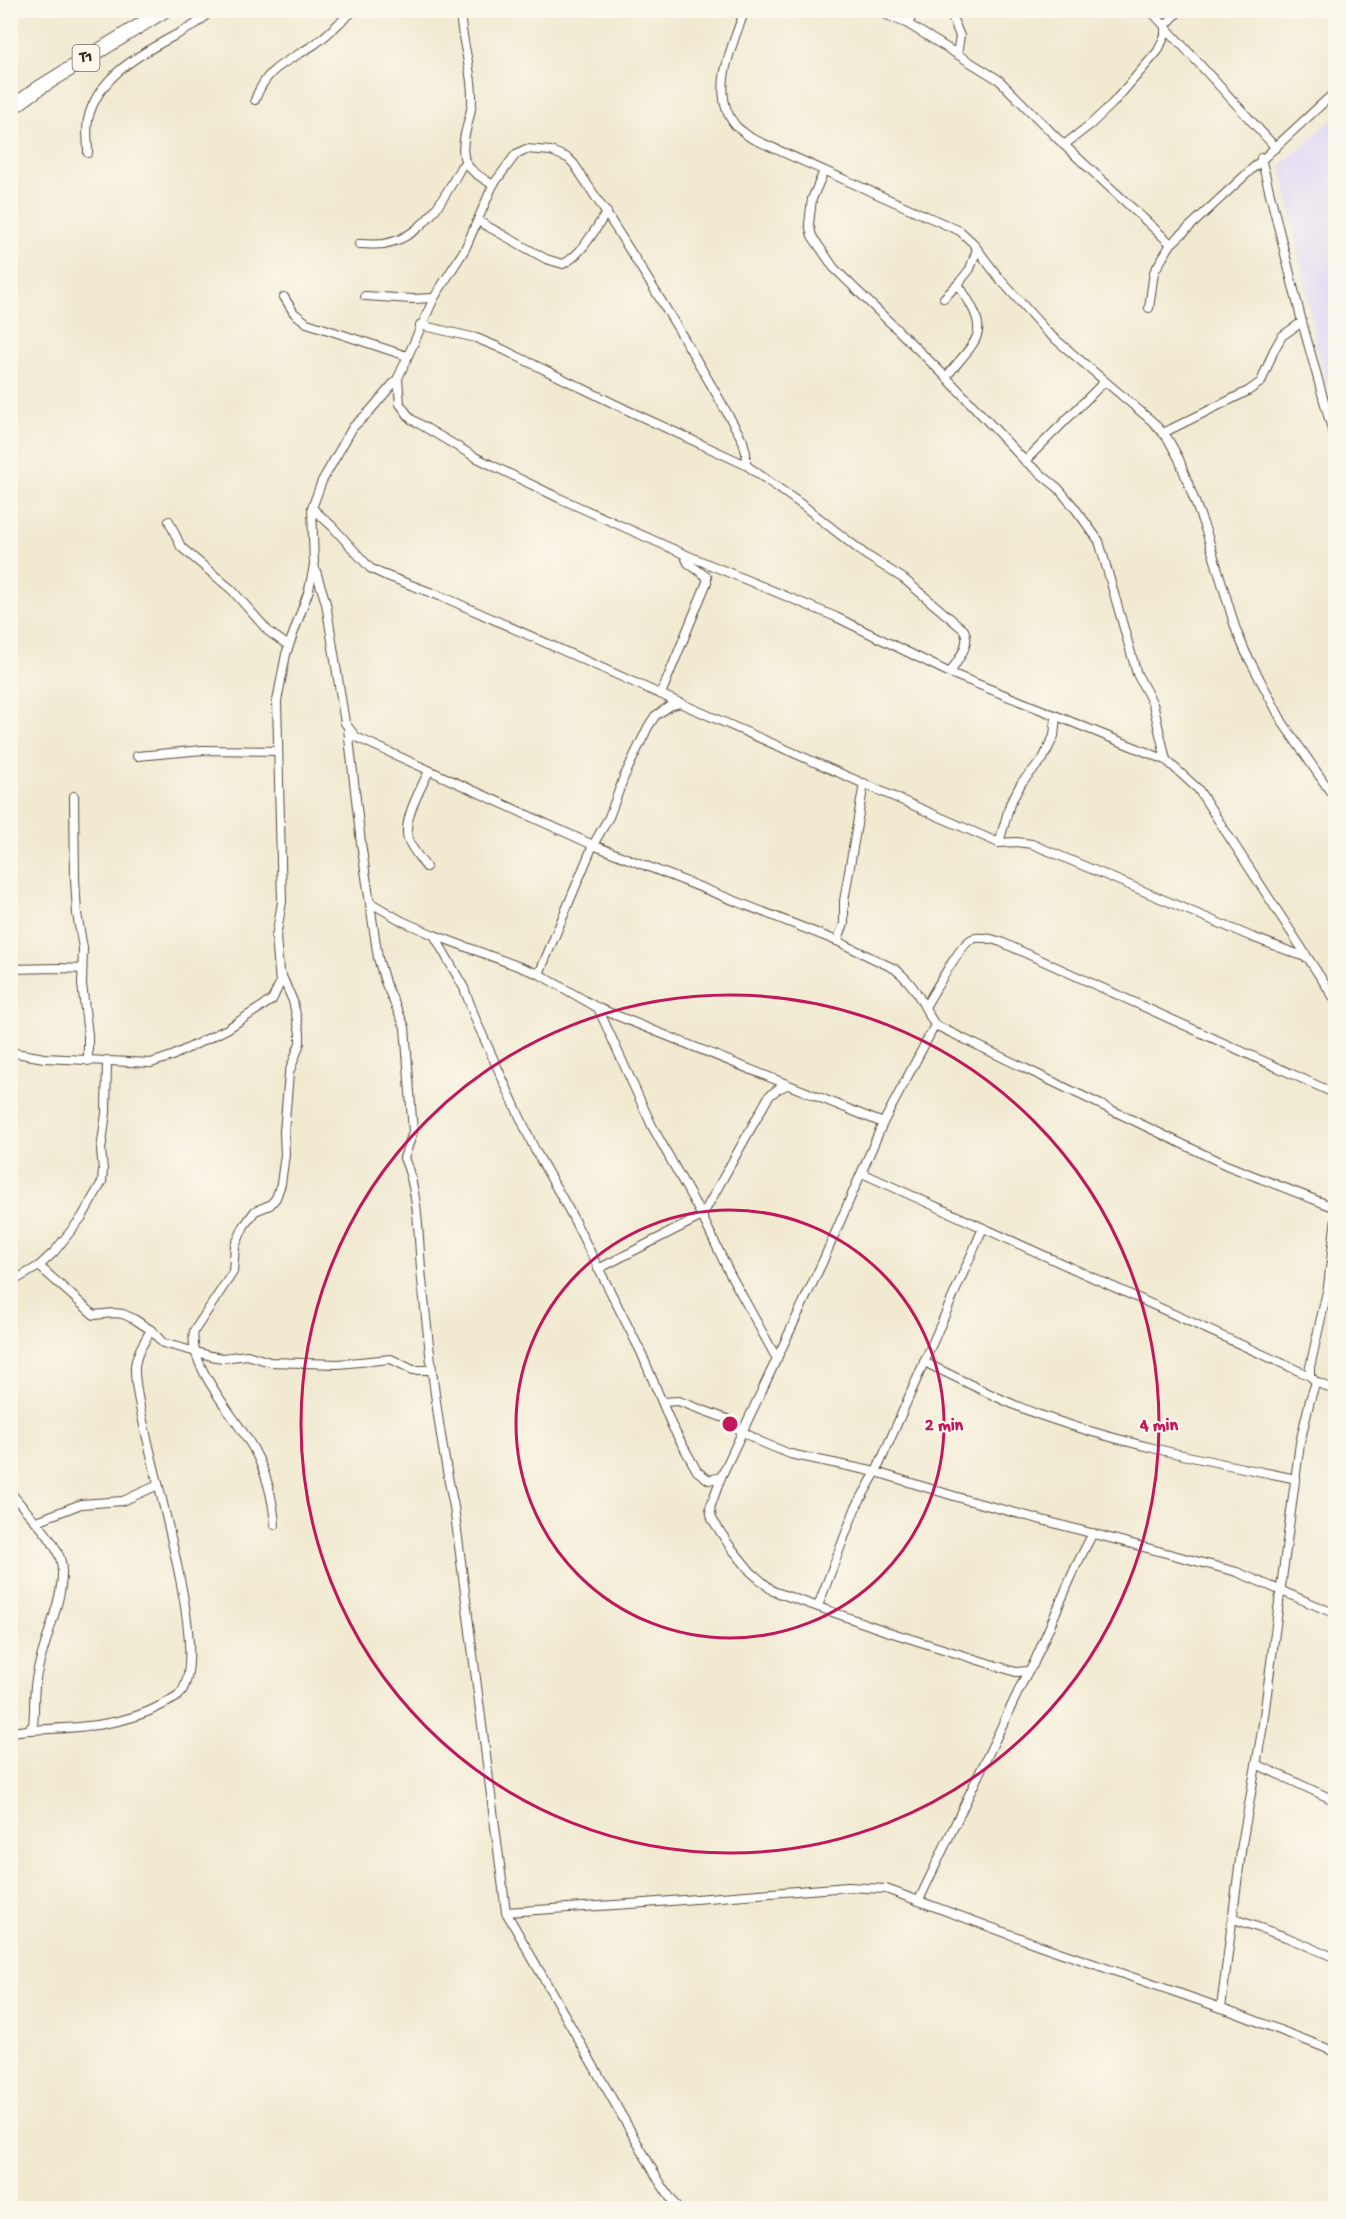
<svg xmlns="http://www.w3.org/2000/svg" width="1346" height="2219" font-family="'Gochi Hand',sans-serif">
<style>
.built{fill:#ded5f5}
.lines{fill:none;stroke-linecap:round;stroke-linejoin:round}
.street-casing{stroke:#564739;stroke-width:10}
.highway-casing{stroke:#564739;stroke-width:16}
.street{stroke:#fff;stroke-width:8}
.highway{stroke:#fff;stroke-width:14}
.ring{fill:none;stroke:#c2185b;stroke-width:3}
.labels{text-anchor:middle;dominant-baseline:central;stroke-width:4.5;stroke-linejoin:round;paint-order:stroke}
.shield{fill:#fbf7ec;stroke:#75685c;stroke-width:1.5}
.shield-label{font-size:16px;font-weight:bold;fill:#3b2a1e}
.centre{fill:#c2185b;stroke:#fbf7ec;stroke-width:3}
.ring-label{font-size:18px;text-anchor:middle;font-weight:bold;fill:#c2185b;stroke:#fbf7ec;stroke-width:4.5;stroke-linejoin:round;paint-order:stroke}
</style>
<rect width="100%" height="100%" fill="#fbf7ec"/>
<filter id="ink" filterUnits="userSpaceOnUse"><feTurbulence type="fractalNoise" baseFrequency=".0167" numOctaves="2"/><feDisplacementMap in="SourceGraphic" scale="12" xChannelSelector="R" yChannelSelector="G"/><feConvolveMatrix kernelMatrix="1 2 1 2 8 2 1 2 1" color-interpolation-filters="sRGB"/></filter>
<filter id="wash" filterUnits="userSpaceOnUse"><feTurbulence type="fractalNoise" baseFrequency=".008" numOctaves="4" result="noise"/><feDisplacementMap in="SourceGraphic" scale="24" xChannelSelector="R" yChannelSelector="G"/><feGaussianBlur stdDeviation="1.35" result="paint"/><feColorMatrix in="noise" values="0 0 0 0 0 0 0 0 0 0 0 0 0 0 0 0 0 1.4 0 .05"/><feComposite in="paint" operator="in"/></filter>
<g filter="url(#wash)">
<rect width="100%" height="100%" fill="#f1e9d0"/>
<polygon class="built" points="1335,117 1335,405 1321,368 1281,165"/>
</g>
<g filter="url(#ink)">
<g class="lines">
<g class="street-casing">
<g id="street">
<path d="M 460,10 C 461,40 472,68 472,97 C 473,117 460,136 464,157 C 466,170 483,178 493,185"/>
<path d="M 745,10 C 733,44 708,94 736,126 C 740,130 746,134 751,138 L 960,231 L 972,242 L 999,278 L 1047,332 L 1153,422 L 1168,439 L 1179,459 L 1207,534 L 1236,630 L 1246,653 L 1283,723 L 1336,800"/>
<polyline points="875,10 908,24 999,80 1064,145 1171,244"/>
<polyline points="949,10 960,36 957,54"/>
<polyline points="1150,10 1276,148"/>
<polyline points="908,24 915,10"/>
<path d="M 255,100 C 267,66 288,62 315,44 C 329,34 340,21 355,10"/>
<polyline points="1064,145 1091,124 1112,104 1158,51 1165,35 1165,26 1180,10"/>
<path d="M 88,153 C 88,142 86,131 88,120 C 96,79 138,55 172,37 C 185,30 202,23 210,10"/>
<polyline points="1261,158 1302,322 1336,444"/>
<polyline points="824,171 812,199 809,224 812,236 834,268 946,377 1025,461 1058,488 1074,507 1099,541 1137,674 1153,704 1166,760"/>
<path d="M 478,221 L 546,259 L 563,264 C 582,255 595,229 607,212"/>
<path d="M 359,244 C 367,244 375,245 383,244 C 423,238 444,199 461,167 L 466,162"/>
<polyline points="365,296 412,299 434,298"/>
<polyline points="284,297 294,313 307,323 407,356"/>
<polyline points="944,298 958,284 970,269 977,249"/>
<polyline points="1149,308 1154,272 1171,244 1336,91"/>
<path d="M 420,325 L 476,338 L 498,347 L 627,410 L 746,465 L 805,507 L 866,555 L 904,579 L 964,630 C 972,644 957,661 950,673"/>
<path d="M 946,377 C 980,335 992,335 958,284"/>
<polyline points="1163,433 1248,391 1261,382 1274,350 1282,336 1302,322"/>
<polyline points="1025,461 1104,382"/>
<path d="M 746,465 L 746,453 L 743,441 C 690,346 634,254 574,164 L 568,158 L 551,151 L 526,149 L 516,154 L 493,185 L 465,249 L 434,298 L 398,378 L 400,404 L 411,419 L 475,457 L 559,498 L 684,554 L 836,617 L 950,673 L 1166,760 L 1198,789 L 1336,1001"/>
<polyline points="312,508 332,526 370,568 382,574 448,599 680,703 999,843 1016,842 1032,844 1252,937 1305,957"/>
<polyline points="169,521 181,547 232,590 269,632 289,646"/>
<path d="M 314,565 L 326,603 L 345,723 L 356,737 L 593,845 L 837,941 L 895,969 C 917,986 921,1003 935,1025 L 1226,1165 L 1336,1208"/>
<polyline points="661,694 707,582 707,577 688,563 684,554"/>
<path d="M 348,729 L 361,843 L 378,958 L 385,982 L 405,1027 L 413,1132 L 404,1158 C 420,1194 418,1242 422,1280 C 430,1357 438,1432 454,1507 L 506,1912 L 659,2181 L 677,2208"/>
<polyline points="137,756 203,750 278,751"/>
<polyline points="74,796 75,878 77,914 83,948 82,984 88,1035 88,1061"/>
<polyline points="999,843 1010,804 1022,782 1043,759 1054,736 1056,716"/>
<path d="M 426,867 C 420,858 411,848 408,839 C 402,821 421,788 429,771"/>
<polyline points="371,903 402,921 434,935 539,974 598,1008 883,1123"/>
<polyline points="434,935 464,988 477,1023 535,1150 569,1210 641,1352 672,1426 697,1471 709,1480 721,1477"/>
<polyline points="837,941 844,924 844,901 864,783"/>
<polyline points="10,969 59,968 82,969"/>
<polyline points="539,974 593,845 609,817 624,777 648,727 655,716 670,706 680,703"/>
<path d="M 925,1007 C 934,993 960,944 972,939 C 981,936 992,939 1001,942 L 1336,1094"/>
<polyline points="598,1008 652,1126 702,1216 729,1272 777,1359"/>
<polyline points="935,1025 883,1123 823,1261 721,1477 710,1508 712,1519 729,1545 751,1572 773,1591 886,1631 1016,1672 1028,1671 1033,1665 1076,1566 1093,1533"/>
<polyline points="10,1052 44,1058 151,1063 172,1056 227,1029 272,1000 280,983 276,937 282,902 277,701 286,654 309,590 314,565 312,508 322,481 353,427 369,412 398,378"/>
<polyline points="862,1173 1310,1376 1316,1382 1336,1391"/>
<polyline points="39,1266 94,1315 114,1313 123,1314 134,1319 151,1330 163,1343 211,1356 223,1358 247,1355 270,1362 338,1364 391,1359 413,1370 431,1370"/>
<polyline points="598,1269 702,1216 769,1096 778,1089 787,1085"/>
<polyline points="10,1283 39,1266 54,1252 82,1217 102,1182 103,1170 101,1150 106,1113 107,1060"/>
<path d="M 924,1362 C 962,1380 999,1400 1037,1414 C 1121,1444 1209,1461 1296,1479"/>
<polyline points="1310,1376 1310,1367 1328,1287 1336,1217"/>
<polyline points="663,1402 678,1401 727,1419 735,1427 761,1442 790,1454 876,1472 967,1500 1237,1572 1336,1614"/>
<path d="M 10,1491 C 26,1514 50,1531 60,1558 C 70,1588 41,1645 36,1679 C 33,1694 35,1710 33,1725 L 28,1730 L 10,1732"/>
<polyline points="37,1521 81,1504 123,1501 158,1485"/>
<path d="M 275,1525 C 273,1498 267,1474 254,1450 C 238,1419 187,1366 194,1331 L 233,1272 L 235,1246 L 244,1226 L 255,1211 L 270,1205 L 276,1198 L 281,1184 L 285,1154 L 284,1132 L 289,1073 L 300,1043 L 300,1033 L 293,1001 L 281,974"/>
<polyline points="818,1606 855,1509 876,1472 983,1228"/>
<path d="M 28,1730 C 74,1728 121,1727 162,1705 C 167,1702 173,1700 178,1696 C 219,1658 136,1432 135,1371 C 134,1357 144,1342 151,1330"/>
<polyline points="1256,1764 1336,1801"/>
<polyline points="919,1900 1028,1671"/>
<polyline points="506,1912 645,1903 848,1887 886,1889 1039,1945 1236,2013 1336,2052"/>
<polyline points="1234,1919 1286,1937 1336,1958"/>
<polyline points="1221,2008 1242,1844 1262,1731 1300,1443 1310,1400 1316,1382"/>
</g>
</g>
<g class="highway-casing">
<polyline id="highway" points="10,109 39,88 165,10"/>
</g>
<use href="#street" class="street"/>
<use href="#highway" class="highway"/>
</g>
</g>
<g class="ring">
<circle cx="730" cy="1424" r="214"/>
<circle cx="730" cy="1424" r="429"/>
</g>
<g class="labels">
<rect class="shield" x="72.5" y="45" width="27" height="26" rx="4.5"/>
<g class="shield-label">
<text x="86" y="58">T1</text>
</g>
</g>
<circle cx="730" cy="1424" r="9" class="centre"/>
<g class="ring-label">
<text x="944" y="1430">2 min</text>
<text x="1159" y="1430">4 min</text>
</g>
<rect width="1346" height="2219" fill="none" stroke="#fbf7ec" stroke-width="36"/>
</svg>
